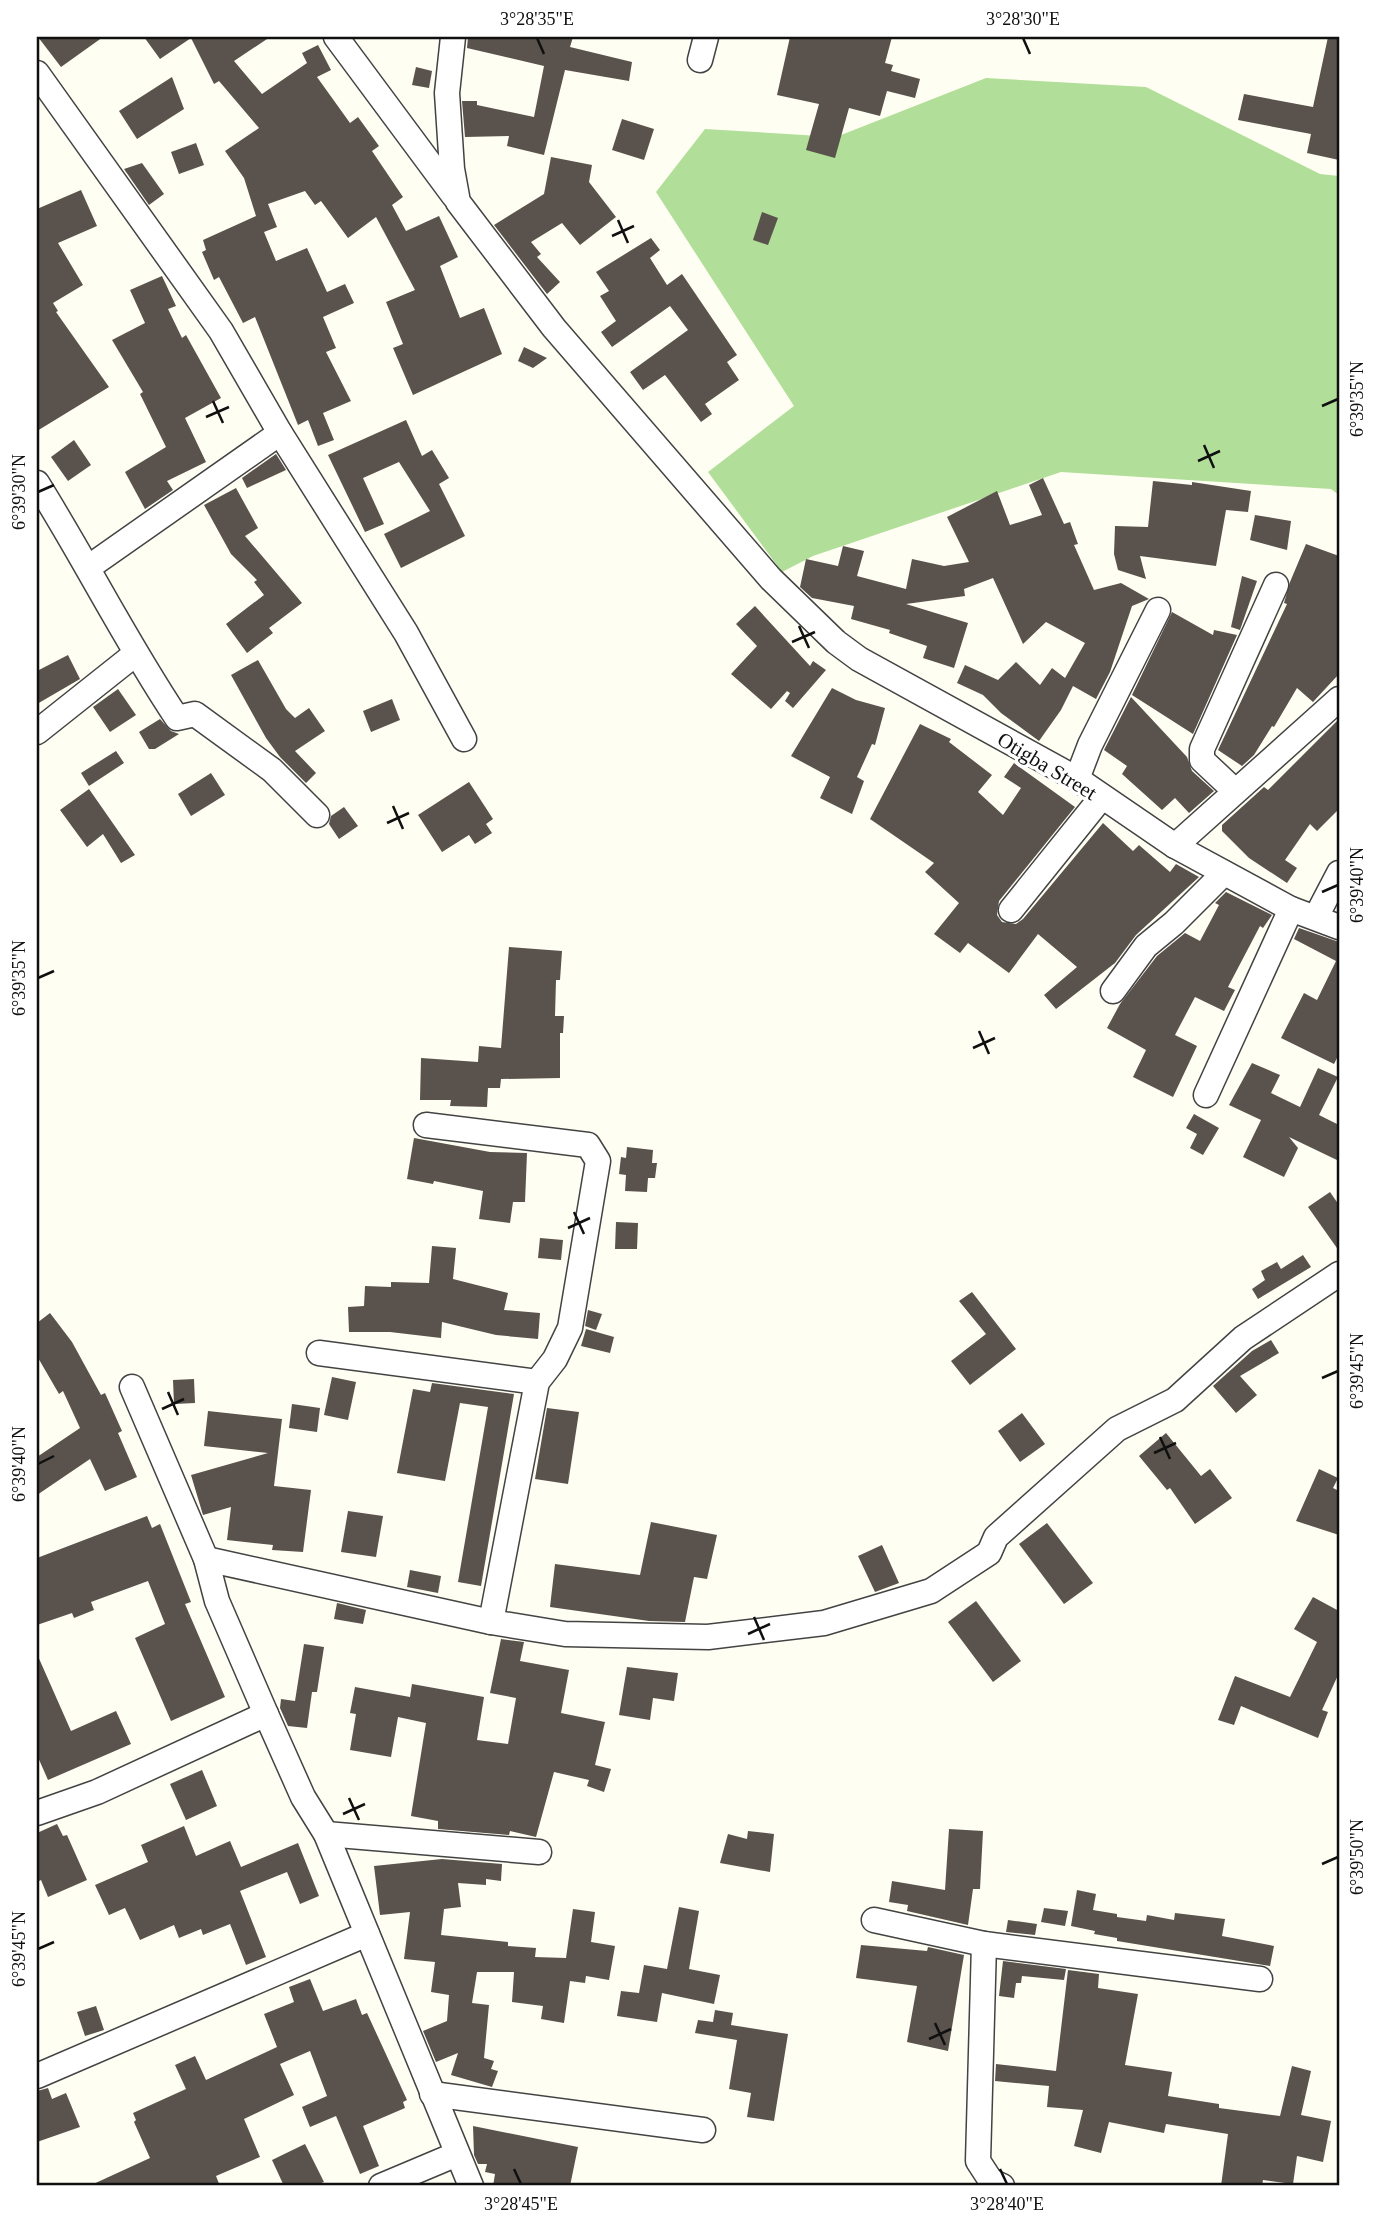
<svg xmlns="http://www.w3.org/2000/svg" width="1376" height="2223" font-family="Georgia,serif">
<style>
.forest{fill:#b1de98}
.building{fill:#5a524c}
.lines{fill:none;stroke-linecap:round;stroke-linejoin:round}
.minor-casing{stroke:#434343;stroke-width:27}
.minor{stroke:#fff;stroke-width:24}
.ticks{fill:none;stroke:#101010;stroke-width:2.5}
.labels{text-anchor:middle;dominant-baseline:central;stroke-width:7;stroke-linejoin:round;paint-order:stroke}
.street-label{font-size:21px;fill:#101010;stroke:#fff}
.neatline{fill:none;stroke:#101010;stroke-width:2.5}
.ticks-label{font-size:18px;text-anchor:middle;fill:#101010}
</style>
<rect width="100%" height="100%" fill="#fffef3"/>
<polygon class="forest" points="986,78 1146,87 1320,174 1339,176 1339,495 1331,489 1061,472 813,556 782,572 708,472 794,406 656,192 705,129 836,137"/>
<g class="building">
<polygon points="38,37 103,37 61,67"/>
<polygon points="144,37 270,37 234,61 262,94 307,63 302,53 318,45 331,70 317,77 350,123 358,117 379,146 372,151 403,197 392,205 406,231 439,216 458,257 440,266 460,318 484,308 502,354 413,395 393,348 403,344 386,302 415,290 376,217 348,238 321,201 315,205 305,191 268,204 277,227 264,232 276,261 307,248 327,292 345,284 354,303 323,317 336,348 326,352 351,401 323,413 334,440 318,446 308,420 298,425 255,317 243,323 219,277 214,280 202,252 206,250 203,240 256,216 244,178 225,151 259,128 219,81 214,84 191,38 160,59"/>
<polygon points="468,37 573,37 570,47 632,62 629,81 565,70 544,155 507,146 509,136 465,137 462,101 477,101 477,105 534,117 544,66 467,48"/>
<polygon points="790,37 892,37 885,63 893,65 891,71 920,79 915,98 887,91 880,116 849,108 835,158 806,150 819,104 777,95"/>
<polygon points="1328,37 1339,37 1339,160 1307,153 1311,134 1238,120 1244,94 1313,107"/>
<polygon points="416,67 432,71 429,88 412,85"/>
<polygon points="172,77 184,109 137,139 119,111"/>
<polygon points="622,119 654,129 644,160 612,150"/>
<polygon points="196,143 204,165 179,174 171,152"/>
<polygon points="551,157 592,165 589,182 616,217 580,245 562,223 531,242 541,254 537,257 560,282 547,294 494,225 544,194"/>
<polygon points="142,163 164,194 149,205 124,169"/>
<polygon points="81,190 97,226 58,243 83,285 53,303 58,311 56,312 109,387 37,431 37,209"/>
<polygon points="762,212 778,218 768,245 753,240"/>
<polygon points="651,238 660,250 650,258 667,285 682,274 737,355 727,362 739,380 705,404 712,414 701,422 665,375 643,390 630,372 688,330 670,306 612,347 601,332 616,321 600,296 609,291 596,272"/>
<polygon points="162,276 176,306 168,309 182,338 186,335 221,398 185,418 206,462 167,481 173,490 145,509 125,472 166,447 140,394 143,392 112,340 145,323 130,290"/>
<polygon points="524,347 547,358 533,368 518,361"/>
<polygon points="406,420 422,456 432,450 449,478 439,484 465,536 401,568 384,534 430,511 399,462 363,478 384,524 365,532 328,455"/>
<polygon points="74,440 91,465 68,481 51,457"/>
<polygon points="276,454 286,470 247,488 242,478"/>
<polygon points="1043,478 1064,524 1070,522 1078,544 1074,545 1094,590 1121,583 1149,599 1132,606 1110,672 1096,699 1073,686 1061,710 1039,741 1001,713 983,695 957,683 965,665 998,680 1016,662 1040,685 1052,668 1065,678 1085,643 1046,622 1023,644 993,578 964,589 965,596 906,604 968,623 954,668 923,658 927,646 889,633 890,630 851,619 854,606 812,598 800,587 806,559 838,566 843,546 864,551 857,576 906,589 912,559 944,566 969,562 947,517 997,491 1010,525 1042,515 1029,485"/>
<polygon points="1153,481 1192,485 1192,482 1251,491 1248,512 1226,510 1216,566 1140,556 1146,579 1118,570 1114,554 1115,526 1148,527"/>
<polygon points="236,488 258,528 245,536 302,603 269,628 273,633 247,653 226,624 264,595 254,582 257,580 231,554 204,505"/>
<polygon points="1255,515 1291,521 1287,550 1250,540"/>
<polygon points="1306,544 1339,556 1339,674 1313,702 1297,688 1274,727 1272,726 1254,755 1242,766 1218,750 1287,604 1284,603 1290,582"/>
<polygon points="1242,576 1257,581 1240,630 1231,627"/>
<polygon points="755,606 810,666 813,661 826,670 793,708 785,701 790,693 787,691 771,709 731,674 757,646 736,624"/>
<polygon points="1172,612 1213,635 1214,630 1237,635 1193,734 1132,695"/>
<polygon points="68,655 80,679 37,704 37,671"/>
<polygon points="258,660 286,709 295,718 309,708 325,731 295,751 316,773 306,783 280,757 266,738 231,675"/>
<polygon points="832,688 856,700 885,708 875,745 872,744 857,777 864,781 852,814 820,798 830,777 791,756"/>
<polygon points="118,689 136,715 110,732 93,707"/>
<polygon points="1131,697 1187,757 1192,771 1214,791 1189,813 1175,798 1162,810 1122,774 1127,766 1104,750"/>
<polygon points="392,699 400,720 371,732 363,711"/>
<polygon points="160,719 171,731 179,734 155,749 149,749 139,732"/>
<polygon points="1339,719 1339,809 1317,831 1310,824 1285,860 1297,868 1287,883 1249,858 1222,831 1222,825 1264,787 1268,790"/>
<polygon points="920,724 951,739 949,742 992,775 978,792 1003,815 1021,788 1004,777 1014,763 1075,807 999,901 997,915 1002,922 1016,924 1023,919 1103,823 1133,851 1139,845 1170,872 1176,864 1199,877 1136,935 1115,963 1056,1009 1044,995 1077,967 1038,934 1009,973 968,943 960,953 934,934 959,903 925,872 934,863 870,819"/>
<polygon points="116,751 124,763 89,786 81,773"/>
<polygon points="211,773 225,795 191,816 178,794"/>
<polygon points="469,782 493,819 486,824 492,833 475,844 469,835 442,852 418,815"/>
<polygon points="89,789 135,855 121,863 103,834 87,847 60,810"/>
<polygon points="344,807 358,826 339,839 329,824 331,816"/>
<polygon points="1226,892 1272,915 1263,928 1260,926 1228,987 1235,990 1224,1011 1195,997 1175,1035 1197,1046 1173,1097 1133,1077 1146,1050 1107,1028 1120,1004 1157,956 1185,933 1200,941 1219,905 1215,903"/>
<polygon points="1299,928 1339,942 1339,1054 1334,1064 1281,1038 1304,993 1317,1000 1336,961 1294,939"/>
<polygon points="509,947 562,951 560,980 556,980 555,1016 564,1016 563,1033 560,1033 560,1078 501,1079 500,1088 488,1088 487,1107 450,1106 451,1100 420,1100 421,1058 478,1062 479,1046 501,1048"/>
<polygon points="1252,1063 1280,1075 1271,1093 1300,1107 1318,1068 1338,1077 1319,1115 1339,1125 1339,1161 1289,1137 1298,1148 1284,1177 1243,1157 1261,1120 1229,1105"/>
<polygon points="1194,1114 1219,1128 1203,1155 1190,1148 1197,1134 1186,1128"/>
<polygon points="414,1138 490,1152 527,1153 525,1202 513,1202 510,1223 479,1219 483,1191 434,1181 433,1184 407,1179"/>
<polygon points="627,1147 653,1150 652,1163 657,1163 655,1178 648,1178 647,1192 625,1191 626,1175 619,1174 621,1157 626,1158"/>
<polygon points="1330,1192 1339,1205 1339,1251 1308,1207"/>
<polygon points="616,1222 638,1223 637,1249 615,1249"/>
<polygon points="540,1238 563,1240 561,1260 538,1258"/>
<polygon points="432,1246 456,1248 453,1279 508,1293 504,1310 540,1313 538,1339 496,1335 442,1322 441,1338 390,1332 349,1332 348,1307 364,1306 365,1286 391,1287 391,1282 429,1283"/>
<polygon points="1303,1255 1311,1267 1258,1299 1252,1289 1265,1280 1261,1271 1277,1262 1281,1269"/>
<polygon points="972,1292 1016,1349 970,1385 951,1361 986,1334 959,1301"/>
<polygon points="588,1310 602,1314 596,1330 585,1326"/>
<polygon points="50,1313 72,1342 101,1395 105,1393 122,1431 118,1433 137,1477 105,1491 90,1459 37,1495 37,1457 80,1428 63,1391 59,1394 37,1356 37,1323"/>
<polygon points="586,1329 614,1337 610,1353 581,1346"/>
<polygon points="1271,1340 1279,1353 1240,1376 1257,1395 1236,1413 1213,1386 1252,1351"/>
<polygon points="332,1377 356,1382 348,1420 324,1415"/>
<polygon points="194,1379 195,1403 174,1404 173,1380"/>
<polygon points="432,1383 514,1394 481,1586 458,1582 488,1407 460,1403 445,1481 397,1473 413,1389 430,1392"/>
<polygon points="292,1404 320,1408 317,1432 289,1428"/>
<polygon points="547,1408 579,1412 568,1484 535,1479"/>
<polygon points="208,1411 282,1419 274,1486 311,1490 303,1552 272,1550 273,1545 227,1540 231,1507 203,1515 191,1475 268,1453 204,1446"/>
<polygon points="1022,1413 1045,1444 1020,1462 998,1431"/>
<polygon points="1166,1433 1201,1476 1210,1469 1232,1498 1195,1524 1170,1488 1167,1490 1139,1456"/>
<polygon points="1319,1469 1338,1478 1333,1488 1339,1491 1339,1535 1296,1521"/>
<polygon points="348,1511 383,1516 376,1557 341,1552"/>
<polygon points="147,1516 152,1528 160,1524 191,1602 185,1604 225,1697 171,1721 135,1638 165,1624 148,1581 91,1602 94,1610 74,1618 72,1613 37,1625 37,1558"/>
<polygon points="651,1522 717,1535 707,1579 694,1577 685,1622 649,1621 550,1607 555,1564 640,1575"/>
<polygon points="1047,1523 1093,1583 1064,1604 1019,1544"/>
<polygon points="882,1545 899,1583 875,1592 858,1556"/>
<polygon points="410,1570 441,1576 438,1593 407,1587"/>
<polygon points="1313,1597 1339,1611 1339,1673 1322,1710 1328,1712 1318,1738 1241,1706 1234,1725 1218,1720 1235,1676 1290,1697 1317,1642 1294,1629"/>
<polygon points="976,1601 1021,1661 993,1682 948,1622"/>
<polygon points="337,1603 366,1610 363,1624 334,1619"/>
<polygon points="501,1639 524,1642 520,1661 569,1670 561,1713 605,1722 595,1765 611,1769 604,1792 587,1786 589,1780 554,1772 536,1837 510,1831 509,1835 438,1829 438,1821 411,1816 426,1723 398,1717 391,1757 350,1750 356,1714 350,1713 355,1687 410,1697 412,1684 484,1697 477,1740 508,1744 516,1698 490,1693"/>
<polygon points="304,1644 324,1647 317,1692 312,1692 307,1728 288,1726 280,1708 281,1699 295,1701"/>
<polygon points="37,1654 71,1731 116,1711 131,1744 48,1780 37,1755"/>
<polygon points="627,1667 678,1673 674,1701 653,1698 650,1720 619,1715"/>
<polygon points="202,1770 217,1806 186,1820 170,1784"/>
<polygon points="57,1824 63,1836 67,1835 87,1880 48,1897 41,1880 37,1882 37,1833"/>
<polygon points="184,1826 196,1856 230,1841 241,1867 298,1843 319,1896 300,1904 287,1872 240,1891 266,1957 246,1965 230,1924 203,1935 201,1929 179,1938 174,1925 140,1940 125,1908 109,1915 95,1885 148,1862 141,1845"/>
<polygon points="949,1829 983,1831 980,1889 973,1889 968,1925 907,1911 908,1905 889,1902 892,1881 945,1890"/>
<polygon points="748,1831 774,1834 770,1872 720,1863 728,1834 747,1839"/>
<polygon points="442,1859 502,1864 501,1881 486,1879 486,1885 458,1883 461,1907 444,1909 441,1935 508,1942 508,1946 536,1948 535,1957 566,1958 573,1909 595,1912 591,1942 615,1946 609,1980 586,1976 585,1983 570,1981 564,2023 541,2019 543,2006 512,2002 514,1972 477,1972 472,2003 489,2005 484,2058 494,2061 491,2069 498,2071 492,2087 451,2075 458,2053 436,2062 423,2031 447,2021 449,1995 431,1992 435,1962 404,1959 410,1912 380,1915 374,1866"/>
<polygon points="1077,1890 1096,1894 1093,1910 1117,1914 1117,1917 1146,1921 1147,1915 1174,1920 1175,1913 1225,1919 1222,1936 1274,1946 1270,1966 1117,1941 1117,1938 1094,1934 1095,1931 1071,1926"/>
<polygon points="679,1907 699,1911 689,1969 720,1975 714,2004 662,1993 657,2022 617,2016 621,1991 639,1993 644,1965 667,1969"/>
<polygon points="1044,1908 1068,1911 1065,1926 1041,1922"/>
<polygon points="1008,1920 1037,1924 1035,1935 1006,1932"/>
<polygon points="861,1945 927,1951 928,1947 964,1955 948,2051 907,2042 917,1986 856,1978"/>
<polygon points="1003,1961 1066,1969 1064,1980 1022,1976 1021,1983 1016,1983 1014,1998 999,1996"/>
<polygon points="1068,1970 1099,1974 1098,1988 1138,1994 1125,2065 1172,2072 1168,2096 1219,2104 1219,2108 1280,2116 1292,2066 1311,2071 1301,2115 1331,2121 1323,2162 1297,2156 1293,2184 1263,2180 1262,2186 1221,2186 1228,2134 1166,2124 1164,2133 1109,2122 1101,2153 1074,2146 1083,2110 1047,2107 1049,2086 995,2081 996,2064 1056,2071"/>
<polygon points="310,1979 323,2011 356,1999 362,2015 367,2013 407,2100 403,2102 405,2108 363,2126 379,2166 360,2174 336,2116 310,2127 302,2107 327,2096 310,2051 280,2064 294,2095 244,2119 260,2157 216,2176 220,2186 89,2186 150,2158 134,2122 136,2120 133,2113 186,2089 175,2065 195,2056 206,2080 277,2047 264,2014 294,2002 289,1987"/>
<polygon points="96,2006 104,2030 85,2036 77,2012"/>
<polygon points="715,2010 733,2013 731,2025 788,2034 774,2121 747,2117 751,2093 729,2089 737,2040 695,2033 698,2020 713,2022"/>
<polygon points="48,2088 52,2099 66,2093 80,2127 37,2142 37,2091"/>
<polygon points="473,2126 578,2147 570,2186 493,2186 495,2174 485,2172 487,2164 478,2164 474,2155"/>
<polygon points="305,2144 324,2182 314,2186 284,2186 272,2160"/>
</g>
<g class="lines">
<g class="minor-casing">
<g id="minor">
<polyline points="336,37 454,196"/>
<polyline points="453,37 447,93 452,169 458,202 554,328 771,579 836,642 859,659 1077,779 1175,846 1291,909 1339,927"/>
<polyline points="700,60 706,37"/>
<polyline points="37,73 221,331 280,433 406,633 464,739"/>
<path d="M 37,483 C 86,561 126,642 177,718 L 195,714 L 272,770 L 317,815"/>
<polyline points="89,567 280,433"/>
<polyline points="37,732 134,655"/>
<polyline points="1077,779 1090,745 1158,610"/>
<polyline points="1235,791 1202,760 1202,749 1276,585"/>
<polyline points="1175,846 1339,699"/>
<polyline points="1011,910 1101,798"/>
<polyline points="1316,917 1339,873"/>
<polyline points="1113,991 1146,946 1174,923 1224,873"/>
<polyline points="1206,1095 1291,909"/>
<polyline points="426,1125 588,1145 598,1161 570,1328 555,1359 537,1382 491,1622"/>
<polyline points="319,1353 537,1382"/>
<polyline points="132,1387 206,1559 217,1601 266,1714 303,1797 326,1834 471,2186"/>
<polyline points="206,1559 491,1622 565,1634 708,1637 824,1623 931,1591 989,1553 996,1537 1117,1429 1175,1400 1243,1338 1339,1274"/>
<polyline points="37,1813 97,1792 266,1714"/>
<polyline points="326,1834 539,1852"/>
<polyline points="874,1920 984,1944 1260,1979"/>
<polyline points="984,1944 978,2161 991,2181 1002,2186"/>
<polyline points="37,2076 367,1934"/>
<polyline points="432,2094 703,2130"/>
<polyline points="381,2186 457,2154"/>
</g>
</g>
<use href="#minor" class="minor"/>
</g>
<path class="ticks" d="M 537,38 L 544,54M 1023,38 L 1030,54M 618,220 L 628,243M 612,236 L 634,226M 213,401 L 223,423M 1322,406 L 1338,399M 206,417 L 229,407M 1204,445 L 1214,468M 1198,461 L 1220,451M 38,492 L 54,485M 799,626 L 809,648M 792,642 L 815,632M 393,806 L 403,829M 387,823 L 409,813M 1322,892 L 1338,885M 38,978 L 54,971M 979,1031 L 989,1054M 973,1048 L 995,1038M 574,1212 L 584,1234M 568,1228 L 590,1218M 1322,1378 L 1338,1371M 168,1392 L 178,1415M 162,1409 L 184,1399M 1160,1437 L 1170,1459M 1154,1453 L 1176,1443M 38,1464 L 54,1456M 754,1617 L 764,1640M 748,1634 L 770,1624M 349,1798 L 359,1820M 343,1814 L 365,1804M 1322,1864 L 1338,1857M 38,1949 L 54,1942M 935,2023 L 945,2045M 929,2039 L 951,2029M 514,2169 L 521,2184M 1000,2169 L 1007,2184"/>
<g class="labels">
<g class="street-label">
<text transform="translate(1047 766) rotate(31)">Otigba Street</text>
</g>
</g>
<rect width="1376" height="2223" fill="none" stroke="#ffffff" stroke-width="77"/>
<rect x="38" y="38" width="1300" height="2146" class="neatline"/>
<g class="ticks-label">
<text x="537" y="25">3°28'35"E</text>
<text x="1023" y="25">3°28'30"E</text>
<text transform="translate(1357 399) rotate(-90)" y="6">6°39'35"N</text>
<text transform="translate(19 492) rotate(-90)" y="6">6°39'30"N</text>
<text transform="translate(1357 885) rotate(-90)" y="6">6°39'40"N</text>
<text transform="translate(19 978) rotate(-90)" y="6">6°39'35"N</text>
<text transform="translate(1357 1371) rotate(-90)" y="6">6°39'45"N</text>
<text transform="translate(19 1464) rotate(-90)" y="6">6°39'40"N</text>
<text transform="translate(1357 1857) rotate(-90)" y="6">6°39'50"N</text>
<text transform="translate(19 1949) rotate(-90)" y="6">6°39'45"N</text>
<text x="521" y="2210">3°28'45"E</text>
<text x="1007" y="2210">3°28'40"E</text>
</g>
</svg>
